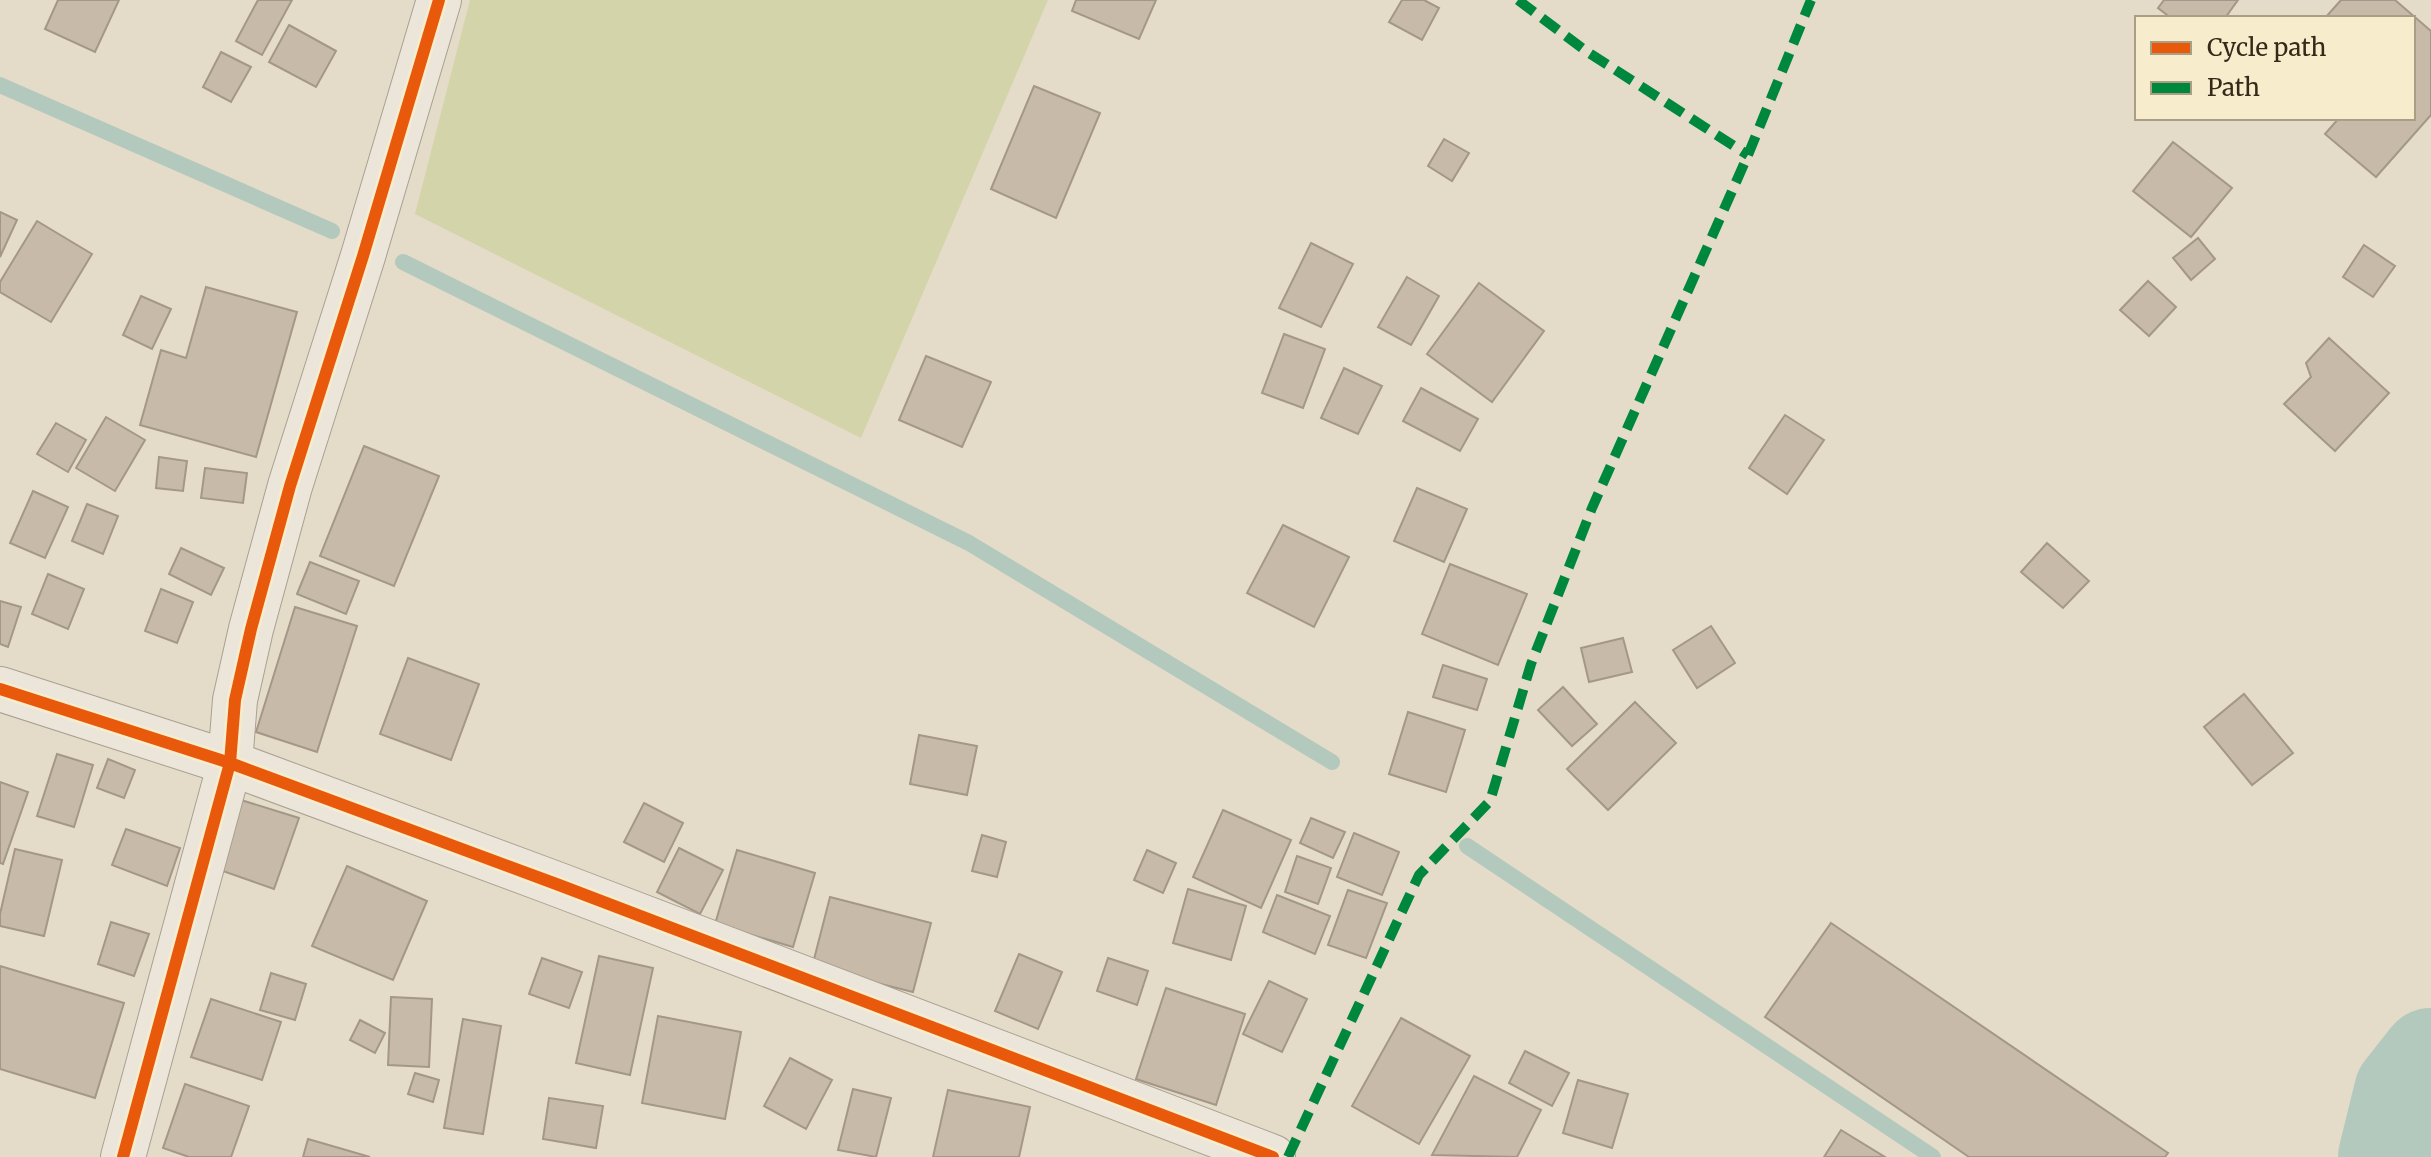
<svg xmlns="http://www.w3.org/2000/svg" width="2431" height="1157" font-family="Merriweather,serif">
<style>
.green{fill:#d3d4a9}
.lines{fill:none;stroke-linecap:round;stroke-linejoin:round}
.stream{stroke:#b4c9bd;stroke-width:16}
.river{stroke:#b4c9bd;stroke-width:102}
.building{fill:#c8baa9;stroke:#a49788;stroke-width:2}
.minor-casing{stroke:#a8a092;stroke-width:46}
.minor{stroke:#ece6da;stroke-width:44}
.quiet{stroke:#00873e;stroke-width:10;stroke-dasharray:20 10;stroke-linecap:butt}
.cycleway-casing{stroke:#f7eccc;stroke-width:17}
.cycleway{stroke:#e8590c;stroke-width:12}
</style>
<rect width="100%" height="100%" fill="#e4dcc8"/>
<polygon class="green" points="470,0 1048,0 861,438 415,214"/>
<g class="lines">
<g class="stream">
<polyline points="0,85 332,231"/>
<polyline points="403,262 969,543 1332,762"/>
<polyline points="1467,846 1933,1157"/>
</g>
<polyline class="river" points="2389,1157 2405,1092 2431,1059"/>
</g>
<g class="building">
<polygon points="58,0 119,0 95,52 45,29"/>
<polygon points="258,0 292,0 262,55 236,41"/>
<polygon points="1076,0 1156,0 1139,39 1072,11"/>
<polygon points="1402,0 1424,0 1439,8 1422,40 1389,22"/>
<polygon points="2164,0 2238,0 2225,18 2171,18 2158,8"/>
<polygon points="2341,0 2395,0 2431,31 2431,115 2376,177 2325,134 2339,118 2413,118 2413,18 2325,18"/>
<polygon points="289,25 336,51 316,87 269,62"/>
<polygon points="221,52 251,67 231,102 203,87"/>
<polygon points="1034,86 1100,113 1056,218 991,189"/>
<polygon points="1444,139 1469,153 1452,181 1428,166"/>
<polygon points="2173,142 2232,188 2191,237 2133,191"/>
<polygon points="0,212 17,220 0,257"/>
<polygon points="37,221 92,254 51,322 0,292 0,282"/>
<polygon points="2198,238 2215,259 2191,280 2173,258"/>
<polygon points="1311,243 1353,264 1321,327 1279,308"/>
<polygon points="2364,245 2395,266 2373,297 2343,277"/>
<polygon points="1407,277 1439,296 1411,345 1378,327"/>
<polygon points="2148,281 2176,307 2149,336 2120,310"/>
<polygon points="1479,283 1544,331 1492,402 1427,354"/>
<polygon points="206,287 297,312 256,457 140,425 161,350 186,358"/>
<polygon points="141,296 171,309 152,349 123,335"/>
<polygon points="1284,334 1325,349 1303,408 1262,393"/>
<polygon points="2329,338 2389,393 2335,451 2284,404 2311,377 2306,363"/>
<polygon points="926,356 991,382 962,447 899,420"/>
<polygon points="1344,368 1382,386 1358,434 1321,418"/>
<polygon points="1421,388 1478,419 1460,451 1403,421"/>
<polygon points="1785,415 1824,440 1787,494 1749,468"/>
<polygon points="106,417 145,440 115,491 76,468"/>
<polygon points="56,423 86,440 68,472 37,454"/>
<polygon points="364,446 439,476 394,586 320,556"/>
<polygon points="159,457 187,461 183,491 156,488"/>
<polygon points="205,468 247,473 243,503 201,498"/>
<polygon points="1417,488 1467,509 1444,562 1394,541"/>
<polygon points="33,491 68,507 45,558 10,543"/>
<polygon points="87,504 118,516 103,554 72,541"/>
<polygon points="1283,525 1349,557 1314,627 1247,593"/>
<polygon points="2047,543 2089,581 2063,608 2021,572"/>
<polygon points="181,548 224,568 211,595 169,574"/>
<polygon points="310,562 359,581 346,614 297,594"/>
<polygon points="1450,564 1527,594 1498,665 1422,634"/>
<polygon points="48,574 84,589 68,629 32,614"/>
<polygon points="161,589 193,602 177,643 145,631"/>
<polygon points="0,601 21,607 8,647 0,644"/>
<polygon points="295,607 357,626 317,752 256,732"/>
<polygon points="1711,626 1735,663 1697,688 1673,650"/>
<polygon points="1623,638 1632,672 1589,682 1581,648"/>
<polygon points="408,658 479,684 451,760 380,734"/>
<polygon points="1443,665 1487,679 1477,710 1433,697"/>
<polygon points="1563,687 1597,724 1572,746 1538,710"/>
<polygon points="2244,694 2293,753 2252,785 2204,727"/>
<polygon points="1635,702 1676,743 1608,810 1567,769"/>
<polygon points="1408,712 1465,730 1446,792 1389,774"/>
<polygon points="919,735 977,746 967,795 910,784"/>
<polygon points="57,754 93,765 74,827 37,816"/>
<polygon points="108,759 135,770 124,798 97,788"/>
<polygon points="0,782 28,792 3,864 0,863"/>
<polygon points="241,800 299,818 274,889 217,869"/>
<polygon points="644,803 683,823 664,862 624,842"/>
<polygon points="1223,810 1291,840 1261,908 1193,877"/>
<polygon points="1311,818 1345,832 1333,858 1300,843"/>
<polygon points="126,829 180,848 167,886 112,865"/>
<polygon points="1354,833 1399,852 1382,895 1337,877"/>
<polygon points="982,835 1006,842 997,877 972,871"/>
<polygon points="679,848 723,870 700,914 657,892"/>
<polygon points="15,849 62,860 44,936 0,926 0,914"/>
<polygon points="737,850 815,873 793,947 715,924"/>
<polygon points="1147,850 1176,863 1163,893 1134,880"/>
<polygon points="1297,856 1331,868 1318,904 1285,892"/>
<polygon points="347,866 427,901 393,980 312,946"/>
<polygon points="1188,889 1246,906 1231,960 1173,943"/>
<polygon points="1348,890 1387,903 1366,958 1328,945"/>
<polygon points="1277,895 1330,916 1315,954 1263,932"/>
<polygon points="830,897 931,923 913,992 812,967"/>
<polygon points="111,922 149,934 134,976 98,964"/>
<polygon points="1831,923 2168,1153 2165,1157 1969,1157 1765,1017"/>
<polygon points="1019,954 1062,972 1038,1029 995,1011"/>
<polygon points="599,956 653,968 630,1075 576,1063"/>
<polygon points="542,958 582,972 569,1008 529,994"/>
<polygon points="1108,958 1148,971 1137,1005 1097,991"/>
<polygon points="0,966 124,1003 95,1098 0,1069"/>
<polygon points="271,973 306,984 295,1020 260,1010"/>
<polygon points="1269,981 1307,999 1282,1052 1243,1034"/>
<polygon points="1166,988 1245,1014 1216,1105 1136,1079"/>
<polygon points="391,997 432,999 429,1067 388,1065"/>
<polygon points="211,999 281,1022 262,1080 191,1057"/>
<polygon points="658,1016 741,1032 725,1119 642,1103"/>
<polygon points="1401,1018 1470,1056 1419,1144 1352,1106"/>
<polygon points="463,1019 501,1026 483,1134 444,1128"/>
<polygon points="360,1020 385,1033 375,1053 350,1040"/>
<polygon points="1525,1051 1569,1073 1552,1106 1509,1083"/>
<polygon points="790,1058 832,1080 806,1129 764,1106"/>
<polygon points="415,1073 439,1080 433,1102 408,1094"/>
<polygon points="1474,1076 1541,1110 1517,1157 1432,1155"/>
<polygon points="1578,1080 1628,1094 1612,1148 1563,1133"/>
<polygon points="185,1084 249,1106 231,1157 189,1157 163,1148"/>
<polygon points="853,1089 891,1098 876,1157 838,1150"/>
<polygon points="948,1090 1030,1107 1019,1157 933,1157"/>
<polygon points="549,1098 603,1106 596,1148 543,1139"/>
<polygon points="1841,1130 1885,1157 1824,1157"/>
<polygon points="308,1139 370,1157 303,1157"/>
</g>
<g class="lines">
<g class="minor-casing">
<g id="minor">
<polyline points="0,689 230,763 559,885 1273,1157"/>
<polyline points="123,1157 230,763 235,700 251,629 290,486 363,256 439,0"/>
</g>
</g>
<use href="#minor" class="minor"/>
<g class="quiet">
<polyline points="1518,0 1586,51 1748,155"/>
<polyline points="1288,1157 1419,875 1490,801 1531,664 1592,508 1748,155 1811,0"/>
</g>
<g class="cycleway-casing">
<g id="cycleway">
<polyline points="0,689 230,763 559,885 1273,1157"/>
<polyline points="123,1157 230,763 235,700 251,629 290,486 363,256 439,0"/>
</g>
</g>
<use href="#cycleway" class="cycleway"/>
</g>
<rect x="2135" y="16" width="280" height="104" fill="#f7eccc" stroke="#aa9e85" stroke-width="2"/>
<rect x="2151" y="42" width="40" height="12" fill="#e8590c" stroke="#aa9e85" stroke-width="2"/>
<text x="2207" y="56" font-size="24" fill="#36291a">Cycle path</text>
<rect x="2151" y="82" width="40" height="12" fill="#00873e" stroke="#aa9e85" stroke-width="2"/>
<text x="2207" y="96" font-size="24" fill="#36291a">Path</text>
</svg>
